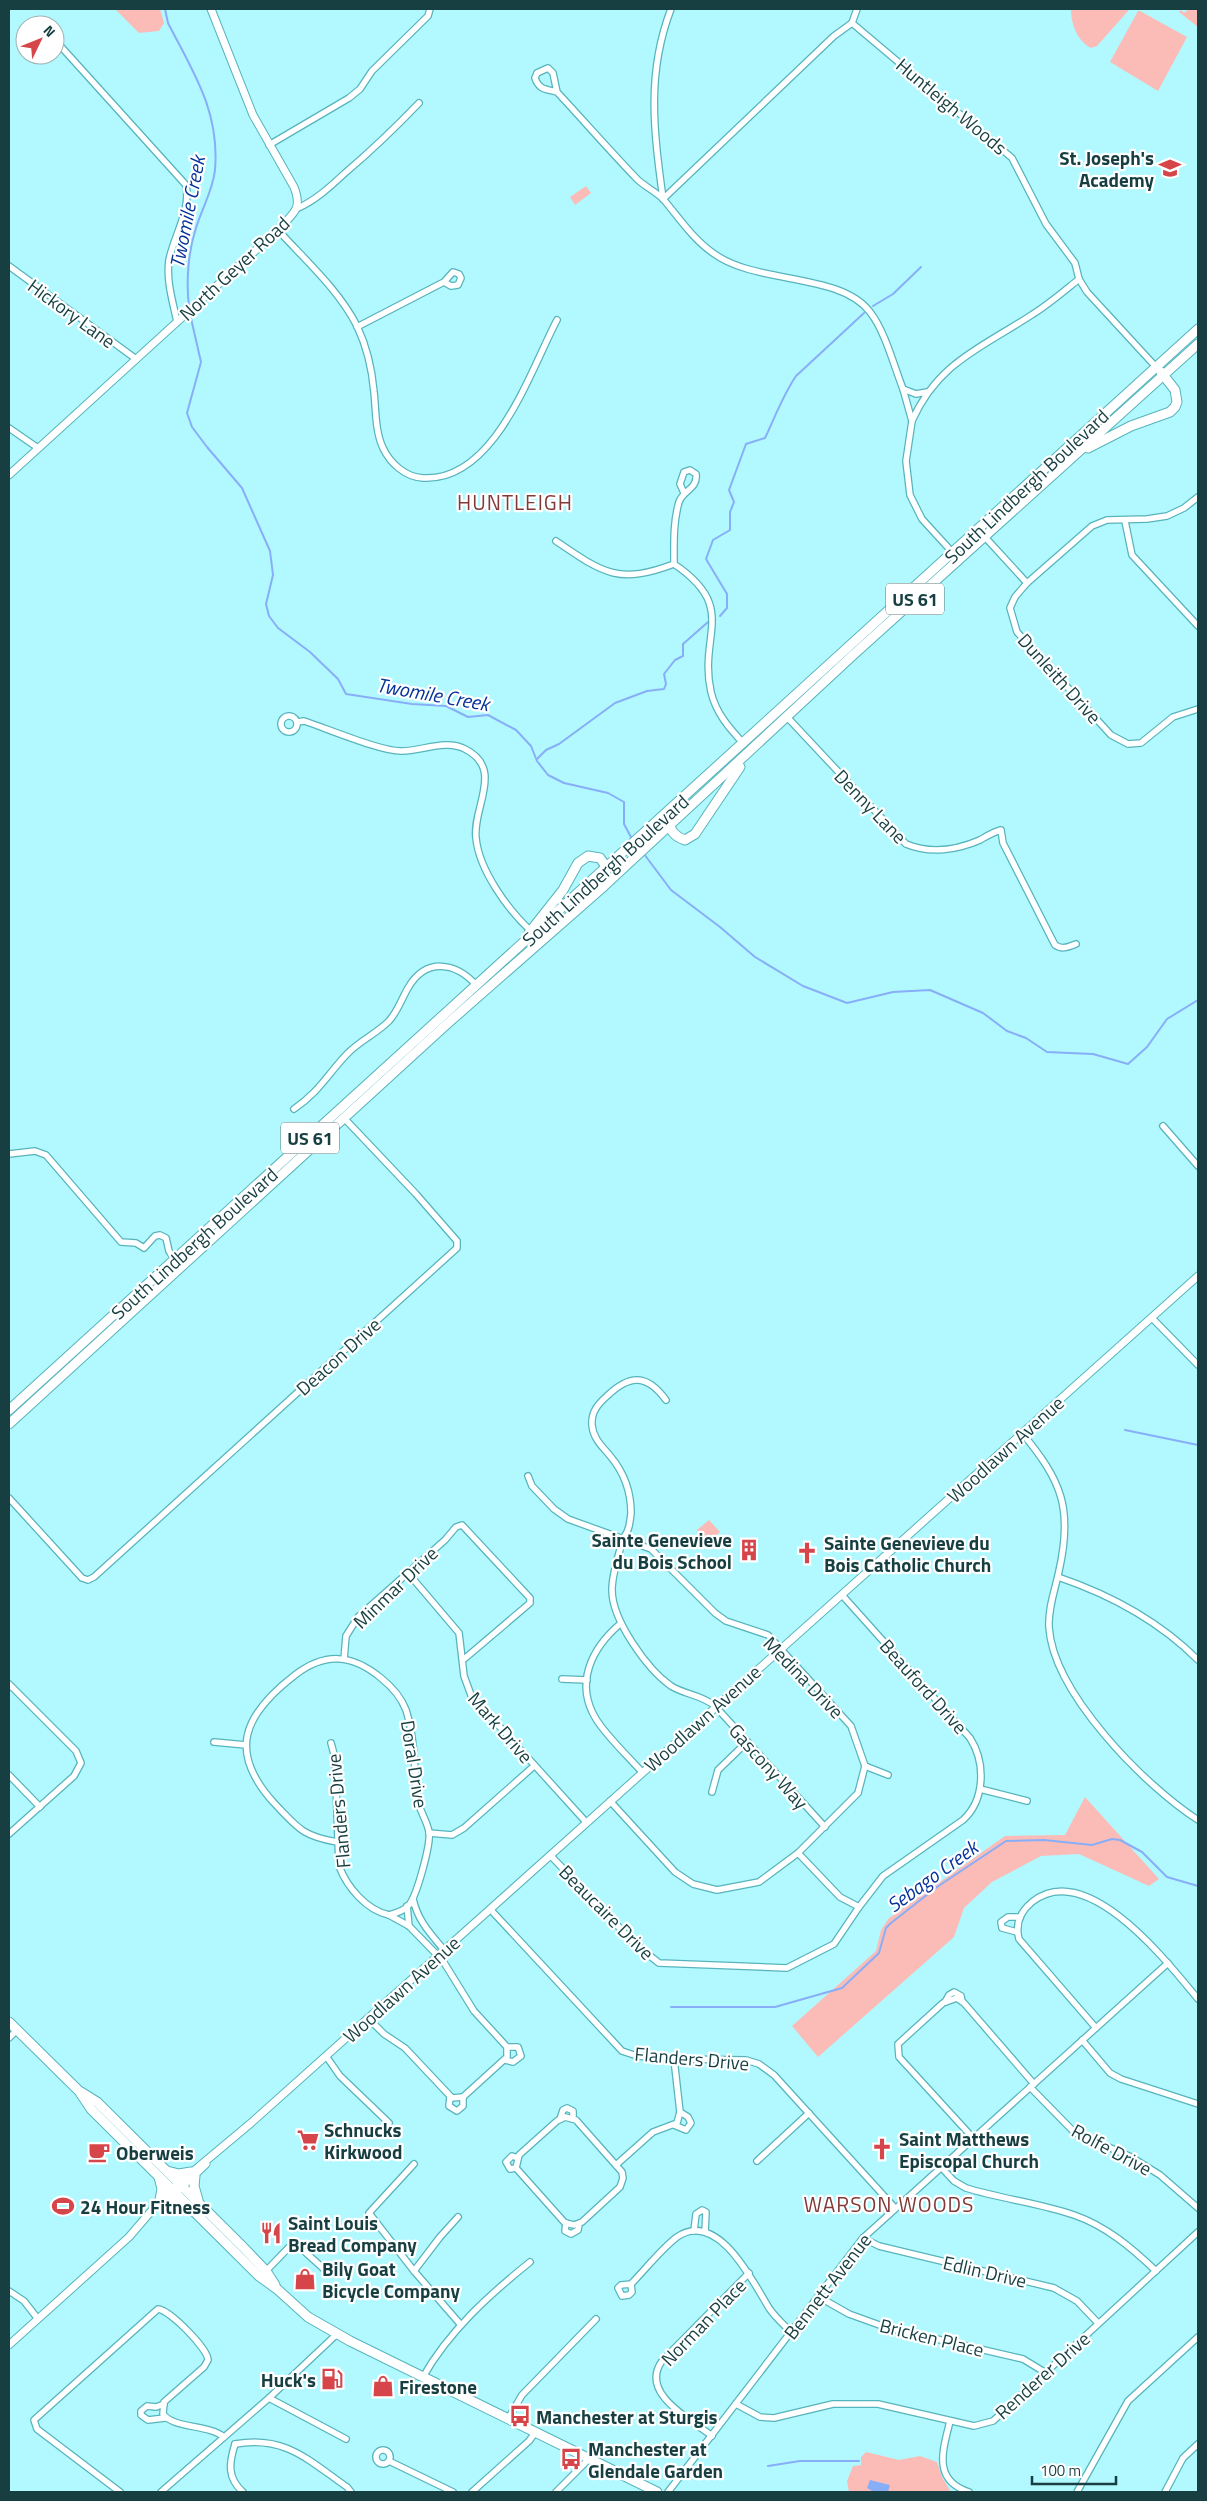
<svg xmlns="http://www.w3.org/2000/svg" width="1207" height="2501" font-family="'Titillium Web',sans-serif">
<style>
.green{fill:#fbbcb8}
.water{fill:#88aef8}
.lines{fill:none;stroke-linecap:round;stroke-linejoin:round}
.stream{stroke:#88aef8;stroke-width:2}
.minor-casing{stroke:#57b4bc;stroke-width:8}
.tertiary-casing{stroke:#57b4bc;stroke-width:9}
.primary-casing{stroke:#57b4bc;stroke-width:11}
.minor{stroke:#fff;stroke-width:5.5}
.tertiary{stroke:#fff;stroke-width:7}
.primary{stroke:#fff;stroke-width:9}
.labels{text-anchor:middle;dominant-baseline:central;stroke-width:4.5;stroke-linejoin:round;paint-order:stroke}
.shield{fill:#fff;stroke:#5d797b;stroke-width:1}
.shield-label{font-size:18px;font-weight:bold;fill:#173f42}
.street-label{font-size:19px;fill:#173f42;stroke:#fff}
.poi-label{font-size:19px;font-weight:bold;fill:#173f42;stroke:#fff;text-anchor:start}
.water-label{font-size:20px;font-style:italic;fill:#07339a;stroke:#fff}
.quarter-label{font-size:21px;letter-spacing:1px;fill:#823a38;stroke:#fff}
</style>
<rect width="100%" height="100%" fill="#b1f9ff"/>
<g class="green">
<polygon points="115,9 160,9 164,23 159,31 139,33"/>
<path d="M 1071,9 L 1128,9 L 1128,11 L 1097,46 L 1091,48 C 1077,41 1071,24 1071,9 Z"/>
<polygon points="1189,9 1198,9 1198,27 1179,12 1181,10 1184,13"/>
<polygon points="1138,11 1140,11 1187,37 1158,91 1110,62"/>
<polygon points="586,186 591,193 575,205 570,197"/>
<polygon points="709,1520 720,1532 708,1542 697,1530"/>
<polygon points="1085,1797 1159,1879 1149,1886 1079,1854 1041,1856 992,1882 964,1908 954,1937 818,2057 792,2026 876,1951 881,1930 889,1918 1005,1836 1065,1835"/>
<polygon points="866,2452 899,2460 920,2456 937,2462 942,2477 951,2492 849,2492 847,2481 853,2466 861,2465 861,2457"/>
</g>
<polygon class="water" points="870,2480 890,2485 888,2492 874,2492 867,2488"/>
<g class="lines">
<g class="stream">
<path d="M 165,9 L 168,23 C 193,72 220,111 215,170 C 213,190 202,208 196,228 C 188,252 186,282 189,307"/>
<polyline points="873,306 893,294 921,267"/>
<polyline points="190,314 201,362 187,413 192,427 207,447 242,488 270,551 273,575 266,604 269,616 278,628 310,652 338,679 346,694 412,704 446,706 468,717 488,715 516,730 531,746 537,761 548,775 564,783 608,793 624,802 624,824 632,839"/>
<path d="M 720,616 L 727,608 L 727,594 L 706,559 L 713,540 L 730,530 L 730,512 L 734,502 L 729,490 L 746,444 L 765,438 C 775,417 783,395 796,376 L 864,313"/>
<polyline points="537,759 546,750 559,744 615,703 647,691 664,689 666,684 664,674 675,660 683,656 683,644 708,622"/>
<polyline points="644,854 671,890 720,927 755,957 803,986 847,1003 893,992 930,990 983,1013 1007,1031 1026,1038 1047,1052 1093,1054 1128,1064 1147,1047 1167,1019 1198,1000"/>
<polyline points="1125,1430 1198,1445"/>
<polyline points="671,2007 775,2007 842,1988 879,1953 886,1928 891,1923 937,1887 1006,1841 1044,1840 1092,1845 1112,1839 1120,1840 1142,1852 1167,1877 1198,1886"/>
<polyline points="768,2466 800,2461 859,2461"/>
</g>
<g class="minor-casing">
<g id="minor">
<polyline points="857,9 852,23 1012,158 1046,224 1075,263 1079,279 1087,292 1156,367"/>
<path d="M 55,40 L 186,185 C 191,211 174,235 169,260 C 166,281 173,302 177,322"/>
<path d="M 557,92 L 553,73 L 548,68 L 537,73 L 535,78 C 539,90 546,89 557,92 C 584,121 610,151 637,179 C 645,187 657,192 664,200 C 679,218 693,239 713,253 C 756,285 840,272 870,312 C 885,331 894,366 903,389 L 916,394 L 927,392"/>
<polyline points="269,145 349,98 360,89 372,71 428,16 430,9"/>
<polyline points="663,199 834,36 852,23"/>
<path d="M 663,199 C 654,132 646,74 671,9"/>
<path d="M 298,208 C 316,200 331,186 345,173 C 371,151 395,128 419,103"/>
<path d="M 278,230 C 305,260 339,290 357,326 C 367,347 372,369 374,392 C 376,410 375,431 383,448 C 390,463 405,477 423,478 C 495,482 530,371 557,320"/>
<polyline points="9,266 136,359"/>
<polyline points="357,327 440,284 444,282 451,286 458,285 461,278 459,274 453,272 444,282"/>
<polyline points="903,389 912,421 906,461 910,495 922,519 953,553"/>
<path d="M 912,421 C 938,362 983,347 1033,314 C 1049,304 1064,291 1079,279"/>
<polyline points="9,428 38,448"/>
<path d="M 684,493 L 680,484 L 684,472 L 690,470 L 696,474 C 698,489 683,490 679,502 C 673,522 674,544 674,564 C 739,608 698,634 711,692 C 716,713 729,728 744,744"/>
<polyline points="1198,497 1184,508 1167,516 1147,519 1107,520 1092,526 1027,583 1015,597 1010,608 1017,632 1111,735 1128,744 1141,743 1173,717 1198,709"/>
<polyline points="1125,521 1132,555 1198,626"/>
<polyline points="984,536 1027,583"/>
<path d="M 556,541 C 603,573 618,585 674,564"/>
<circle cx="289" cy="724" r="8"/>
<path d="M 787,717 L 906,844 C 930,854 957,850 980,840 C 987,836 993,832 1001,830 L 1003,843 L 1055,945 C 1062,950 1068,947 1076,944"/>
<path d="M 297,722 L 304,721 C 326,728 382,752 402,751 C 422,751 446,739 465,749 C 505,769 472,808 476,838 C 479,870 508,910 531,931"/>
<path d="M 294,1109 C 319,1092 327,1075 347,1054 C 359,1041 376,1034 389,1021 C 398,1011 401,1000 408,988 C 426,957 456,962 477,986"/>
<polyline points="1163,1126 1198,1166"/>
<polyline points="9,1154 35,1151 46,1155 121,1242 136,1243 144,1248 155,1236 160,1235 166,1238 169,1251 175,1260"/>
<polyline points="1152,1318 1198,1365"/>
<path d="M 666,1400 C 647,1374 630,1374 607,1396 C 598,1404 591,1412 592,1425 C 593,1439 603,1447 611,1457 C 625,1474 631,1492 631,1513 C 630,1522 629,1532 623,1538 C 619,1555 612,1573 612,1590 C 612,1620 647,1669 671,1686 C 686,1695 702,1695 715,1706 L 825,1827"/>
<path d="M 1022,1433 C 1062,1481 1073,1509 1059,1571 C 1055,1590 1048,1608 1049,1627 C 1053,1693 1145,1786 1198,1820"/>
<polyline points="528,1476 532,1486 554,1509 568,1519 651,1549 715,1613 726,1621 768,1635 851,1726 865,1766"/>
<polyline points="9,1498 82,1578 88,1580 94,1577 457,1248 457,1241 416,1194 344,1118"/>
<polyline points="408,1573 459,1633 464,1676 471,1695 586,1822"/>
<path d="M 1058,1577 C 1111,1595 1158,1620 1198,1660"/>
<path d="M 620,1624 C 592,1648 574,1683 596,1719 C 608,1738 627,1755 642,1772"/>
<polyline points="344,1659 346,1636 358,1617 445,1540 456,1527 462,1525 530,1598 530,1603 463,1660"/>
<polyline points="562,1679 587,1680"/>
<polyline points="9,1684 76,1751 81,1763 74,1776 9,1834"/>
<polyline points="214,1742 246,1745"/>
<path d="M 331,1743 L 335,1758 L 339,1866 C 347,1887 366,1910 389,1915 C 396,1913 404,1911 409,1905 C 417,1895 431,1844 429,1832 C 427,1820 418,1809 417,1796 C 414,1768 415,1738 406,1710 C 401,1697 391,1686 381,1678 C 352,1654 325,1652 295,1675 C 243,1715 227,1752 275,1804 C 298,1828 302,1836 337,1842"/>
<polyline points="865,1766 888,1775"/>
<polyline points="9,1775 40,1807"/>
<polyline points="980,1789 1027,1801"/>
<polyline points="712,1792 718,1770 747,1742"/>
<polyline points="610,1801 675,1872 693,1884 717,1890 759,1882 798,1853 858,1793 865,1766"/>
<polyline points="429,1833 452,1835 464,1828 534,1766"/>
<polyline points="798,1853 840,1897 859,1907"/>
<path d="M 550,1855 L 635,1944 L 659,1963 L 787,1968 L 834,1944 L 859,1907 L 883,1876 L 963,1820 C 985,1800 986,1763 970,1738 L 842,1595"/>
<path d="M 413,1899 C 418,1921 430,1933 444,1950"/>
<polyline points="407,1906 409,1926"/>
<polyline points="490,1909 622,2051 637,2056 674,2059 746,2060 759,2064 774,2075 895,2208"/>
<polyline points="1017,1932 1002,1928 1001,1922 1008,1917 1020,1917"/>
<polyline points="945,2002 949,1995 954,1992 961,1996 962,2001"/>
<polyline points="368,2018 384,2034 405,2048 452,2098 463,2097 507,2057 507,2047 474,2011 443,1961 409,1926 389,1915"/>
<path d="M 1096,2028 L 1019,1939 C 1015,1924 1020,1912 1032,1902 C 1087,1858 1168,1963 1198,1999"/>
<polyline points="9,2038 17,2030"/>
<polyline points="1082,2040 1110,2073 1121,2079 1198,2104"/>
<polyline points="326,2056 340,2076 389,2123"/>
<polyline points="505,2060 513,2062 521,2056 518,2047 507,2047"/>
<polyline points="1030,2087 1074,2132 1131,2157 1160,2175 1198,2208"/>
<polyline points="450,2097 449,2106 457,2111 463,2106 463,2097"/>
<polygon points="565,2117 576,2120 622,2172 623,2178 620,2187 582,2222 574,2225 565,2223 516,2168 519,2155 557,2121"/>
<polyline points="560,2119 563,2110 567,2108 573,2111 573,2119"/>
<polyline points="674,2125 686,2130 691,2123 688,2117 680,2112"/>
<polyline points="973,2138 899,2057 898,2044 943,2003 957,1998 964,2003 1034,2084"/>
<polyline points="757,2161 809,2113"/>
<polyline points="414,2164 369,2213 414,2271 461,2325"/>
<polyline points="616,2165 653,2132 677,2123 680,2112 674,2059"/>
<path d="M 941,2167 L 954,2181 L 966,2188 C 1002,2199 1039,2203 1074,2215 C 1106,2226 1132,2248 1156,2271"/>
<polyline points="516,2168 510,2169 506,2162 512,2156 518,2158"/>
<polyline points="566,2223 565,2231 571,2234 578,2230 579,2224"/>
<polyline points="694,2231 696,2214 702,2210 706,2212 705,2232"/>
<polyline points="863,2238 879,2246 1054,2288 1077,2301 1098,2323"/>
<polyline points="266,2271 294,2242 325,2270"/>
<polyline points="414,2271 440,2237 458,2217"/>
<path d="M 631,2284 L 621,2285 L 618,2288 L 622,2296 L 629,2295 L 632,2292 L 631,2284 C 646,2269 660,2250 677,2237 C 718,2209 753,2282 769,2308 C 775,2317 783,2324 790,2331"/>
<polyline points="9,2291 24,2301 38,2319"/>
<polyline points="819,2297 849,2314 885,2327 1023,2359 1046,2373"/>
<path d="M 423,2377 C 449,2331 489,2295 530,2262"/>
<polyline points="269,2398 346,2439"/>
<polyline points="164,2404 156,2407 147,2406 141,2411 141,2415 148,2420 165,2418"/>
<polyline points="736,2404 760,2417 774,2418 833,2404 878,2404 974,2426 993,2421 1198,2232"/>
<polyline points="508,2419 522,2395 596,2319"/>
<path d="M 950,2421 C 943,2450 932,2480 969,2492"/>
<path d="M 712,2436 C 690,2419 639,2393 662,2361 L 749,2273"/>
<path d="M 235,2444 C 285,2435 308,2460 347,2487 L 351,2492"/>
<path d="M 235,2444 C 229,2463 227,2478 243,2492"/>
<circle cx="383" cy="2457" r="7"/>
<polyline points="389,2461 453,2492"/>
<path d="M 120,2492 L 37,2429 L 34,2420 L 158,2309 C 170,2310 208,2349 208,2360 L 204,2367 L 164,2402 L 163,2414 C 174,2429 208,2424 224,2437"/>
<polyline points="161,2492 269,2398 337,2334"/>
<polyline points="472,2492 529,2441 535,2433"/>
<polyline points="556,2492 589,2459"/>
<polyline points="668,2492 863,2238 1168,1963"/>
<polyline points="1077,2492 1128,2401 1198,2337"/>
<polyline points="1165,2492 1183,2458 1198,2444"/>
</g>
</g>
<g class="tertiary-casing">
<g id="tertiary">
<path d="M 9,475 L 278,230 C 293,213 303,210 294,187 L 253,115 L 211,9"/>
<polyline points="163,2205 206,2164"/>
<polyline points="9,2345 129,2237 165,2195 251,2123 1198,1276"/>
</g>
</g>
<g class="primary-casing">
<g id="primary">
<polyline points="1088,448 1131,426 1170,412 1175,407 1177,402 1175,390 1161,372"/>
<path d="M 669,822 C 670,832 676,837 685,840 L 695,834 L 740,767"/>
<polyline points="529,933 563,890 578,863 588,856 600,858 605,865 606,872"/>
<polyline points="9,1410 1198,329"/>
<polyline points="9,1424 448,1023 604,886 852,656 1198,344"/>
<polyline points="9,2022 79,2091 91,2109 259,2276 277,2289 308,2317 350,2341 657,2492"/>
<polyline points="81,2092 97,2102 243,2247 266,2271 275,2285"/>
<polyline points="167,2171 179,2174 191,2172"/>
<polyline points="195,2176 194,2186 198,2200"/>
<polyline points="159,2177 162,2189 160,2200"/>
<polyline points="164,2204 177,2202 188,2205"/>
</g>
</g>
<use href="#minor" class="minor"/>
<use href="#tertiary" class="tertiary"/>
<use href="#primary" class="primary"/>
</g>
<defs>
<g id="school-bare" transform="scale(1.725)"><path d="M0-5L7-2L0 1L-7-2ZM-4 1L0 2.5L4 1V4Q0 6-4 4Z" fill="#d54549" stroke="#fff" stroke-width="2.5" paint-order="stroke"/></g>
<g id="building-bare" transform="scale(1.725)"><path d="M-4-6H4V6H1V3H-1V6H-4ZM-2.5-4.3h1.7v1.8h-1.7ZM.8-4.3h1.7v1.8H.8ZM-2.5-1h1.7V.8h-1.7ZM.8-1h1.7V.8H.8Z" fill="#d54549" stroke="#fff" stroke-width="2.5" paint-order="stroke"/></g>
<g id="church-bare" transform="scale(1.725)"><path d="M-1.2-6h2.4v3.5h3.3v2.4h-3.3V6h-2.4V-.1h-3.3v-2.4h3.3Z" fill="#d54549" stroke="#fff" stroke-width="2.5" paint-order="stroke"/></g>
<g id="supermarket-bare" transform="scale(1.725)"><path d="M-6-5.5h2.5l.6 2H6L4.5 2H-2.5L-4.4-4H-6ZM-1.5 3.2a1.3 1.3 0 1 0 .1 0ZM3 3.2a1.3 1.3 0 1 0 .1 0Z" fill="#d54549" stroke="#fff" stroke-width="2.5" paint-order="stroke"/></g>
<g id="cafe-bare" transform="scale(1.725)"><path d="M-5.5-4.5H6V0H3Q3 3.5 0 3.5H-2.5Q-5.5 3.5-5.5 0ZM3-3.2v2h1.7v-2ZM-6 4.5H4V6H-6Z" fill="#d54549" stroke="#fff" stroke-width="2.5" paint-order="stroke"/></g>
<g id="stadium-bare" transform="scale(1.725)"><path d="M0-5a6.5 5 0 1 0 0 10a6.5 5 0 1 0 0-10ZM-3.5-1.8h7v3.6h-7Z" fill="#d54549" stroke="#fff" stroke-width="2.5" paint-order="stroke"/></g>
<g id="restaurant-bare" transform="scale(1.725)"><path d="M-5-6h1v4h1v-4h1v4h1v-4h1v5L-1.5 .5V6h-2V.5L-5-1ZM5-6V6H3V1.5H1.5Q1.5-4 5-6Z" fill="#d54549" stroke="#fff" stroke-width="2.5" paint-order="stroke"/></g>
<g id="shop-bare" transform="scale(1.725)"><path d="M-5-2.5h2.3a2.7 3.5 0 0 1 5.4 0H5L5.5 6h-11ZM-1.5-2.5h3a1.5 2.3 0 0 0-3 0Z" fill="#d54549" stroke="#fff" stroke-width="2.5" paint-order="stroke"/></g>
<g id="fuel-bare" transform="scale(1.725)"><path d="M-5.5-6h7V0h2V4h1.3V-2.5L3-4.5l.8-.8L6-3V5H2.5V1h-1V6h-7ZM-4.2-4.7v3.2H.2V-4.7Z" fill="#d54549" stroke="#fff" stroke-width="2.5" paint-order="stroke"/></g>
<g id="bus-bare" transform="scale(1.725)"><path d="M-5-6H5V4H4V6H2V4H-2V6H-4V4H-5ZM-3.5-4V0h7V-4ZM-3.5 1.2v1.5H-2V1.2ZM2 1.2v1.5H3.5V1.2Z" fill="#d54549" stroke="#fff" stroke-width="2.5" paint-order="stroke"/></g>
</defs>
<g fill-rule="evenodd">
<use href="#school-bare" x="1170" y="168"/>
<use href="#building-bare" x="749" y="1550"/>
<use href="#church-bare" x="807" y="1553"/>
<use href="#supermarket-bare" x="308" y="2140"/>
<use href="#church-bare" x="882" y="2149"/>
<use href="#cafe-bare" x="99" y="2152"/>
<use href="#stadium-bare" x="63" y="2206"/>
<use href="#restaurant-bare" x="271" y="2233"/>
<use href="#shop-bare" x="305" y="2279"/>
<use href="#fuel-bare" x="332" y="2379"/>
<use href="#shop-bare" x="383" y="2386"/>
<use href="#bus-bare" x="520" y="2416"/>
<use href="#bus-bare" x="571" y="2459"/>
</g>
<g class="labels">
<g class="shield">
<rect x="886" y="583.5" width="58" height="31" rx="4"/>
<rect x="281" y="1122.5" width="58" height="31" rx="4"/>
</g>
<g class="shield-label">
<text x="915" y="599">US 61</text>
<text x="310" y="1138">US 61</text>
</g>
<g class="street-label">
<text transform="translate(952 106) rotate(40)">Huntleigh Woods</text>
<text transform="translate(234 268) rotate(-43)">North Geyer Road</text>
<text transform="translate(72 313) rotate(36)">Hickory Lane</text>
<text transform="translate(1026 486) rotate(-43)">South Lindbergh Boulevard</text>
<text transform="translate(1060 678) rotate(48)">Dunleith Drive</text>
<text transform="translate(871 806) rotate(46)">Denny Lane</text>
<text transform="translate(605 870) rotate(-42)">South Lindbergh Boulevard</text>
<text transform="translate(194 1243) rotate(-42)">South Lindbergh Boulevard</text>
<text transform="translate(338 1356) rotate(-42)">Deacon Drive</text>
<text transform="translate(1005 1449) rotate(-42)">Woodlawn Avenue</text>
<text transform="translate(395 1587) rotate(-44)">Minmar Drive</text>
<text transform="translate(804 1677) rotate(46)">Medina Drive</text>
<text transform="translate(924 1686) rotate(48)">Beauford Drive</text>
<text transform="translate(702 1718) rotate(-42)">Woodlawn Avenue</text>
<text transform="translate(501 1727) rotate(49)">Mark Drive</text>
<text transform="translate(415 1764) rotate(81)">Doral Drive</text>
<text transform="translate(769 1766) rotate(48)">Gascony Way</text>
<text transform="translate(338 1811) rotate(-95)">Flanders Drive</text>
<text transform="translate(607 1912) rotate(45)">Beaucaire Drive</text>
<text transform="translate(401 1989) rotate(-42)">Woodlawn Avenue</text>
<text transform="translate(692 2058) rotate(5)">Flanders Drive</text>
<text transform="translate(1112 2149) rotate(28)">Rolfe Drive</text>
<text transform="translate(985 2271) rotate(13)">Edlin Drive</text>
<text transform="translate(827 2286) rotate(-52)">Bennett Avenue</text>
<text transform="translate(703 2322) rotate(-46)">Norman Place</text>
<text transform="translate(932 2337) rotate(14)">Bricken Place</text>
<text transform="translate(1042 2375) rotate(-42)">Renderer Drive</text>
</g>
<g class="poi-label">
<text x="1154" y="157" text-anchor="end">St. Joseph's<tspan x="1154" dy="22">Academy</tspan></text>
<text x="732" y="1539" text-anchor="end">Sainte Genevieve<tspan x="732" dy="22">du Bois School</tspan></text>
<text x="824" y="1542">Sainte Genevieve du<tspan x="824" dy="22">Bois Catholic Church</tspan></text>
<text x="324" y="2129">Schnucks<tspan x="324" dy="22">Kirkwood</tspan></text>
<text x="899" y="2138">Saint Matthews<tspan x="899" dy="22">Episcopal Church</tspan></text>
<text x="116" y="2152">Oberweis</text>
<text x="80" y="2206">24 Hour Fitness</text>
<text x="288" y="2222">Saint Louis<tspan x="288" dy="22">Bread Company</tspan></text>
<text x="322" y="2268">Bily Goat<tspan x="322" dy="22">Bicycle Company</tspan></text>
<text x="316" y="2379" text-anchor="end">Huck's</text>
<text x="399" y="2386">Firestone</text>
<text x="536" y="2416">Manchester at Sturgis</text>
<text x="588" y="2448">Manchester at<tspan x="588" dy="22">Glendale Garden</tspan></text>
</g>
<g class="water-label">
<text transform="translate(187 212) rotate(-79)">Twomile Creek</text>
<text transform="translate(433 694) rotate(10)">Twomile Creek</text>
<text transform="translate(932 1876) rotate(-36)">Sebago Creek</text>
</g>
<g class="quarter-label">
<text x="515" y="502">HUNTLEIGH</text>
<text x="889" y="2204">WARSON WOODS</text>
</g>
</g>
<rect width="1207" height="2501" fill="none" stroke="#173f42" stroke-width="20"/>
<g transform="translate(40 40) rotate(47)"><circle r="24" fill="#ffffff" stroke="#a2b2b3"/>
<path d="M0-4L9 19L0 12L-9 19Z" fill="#d54549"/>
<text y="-8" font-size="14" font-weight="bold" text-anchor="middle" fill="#173f42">N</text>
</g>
<path d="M1032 2476v8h84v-8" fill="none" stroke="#173f42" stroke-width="2.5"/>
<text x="1040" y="2476" font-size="15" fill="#173f42" stroke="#ffffff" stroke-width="4" paint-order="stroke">100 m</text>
</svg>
